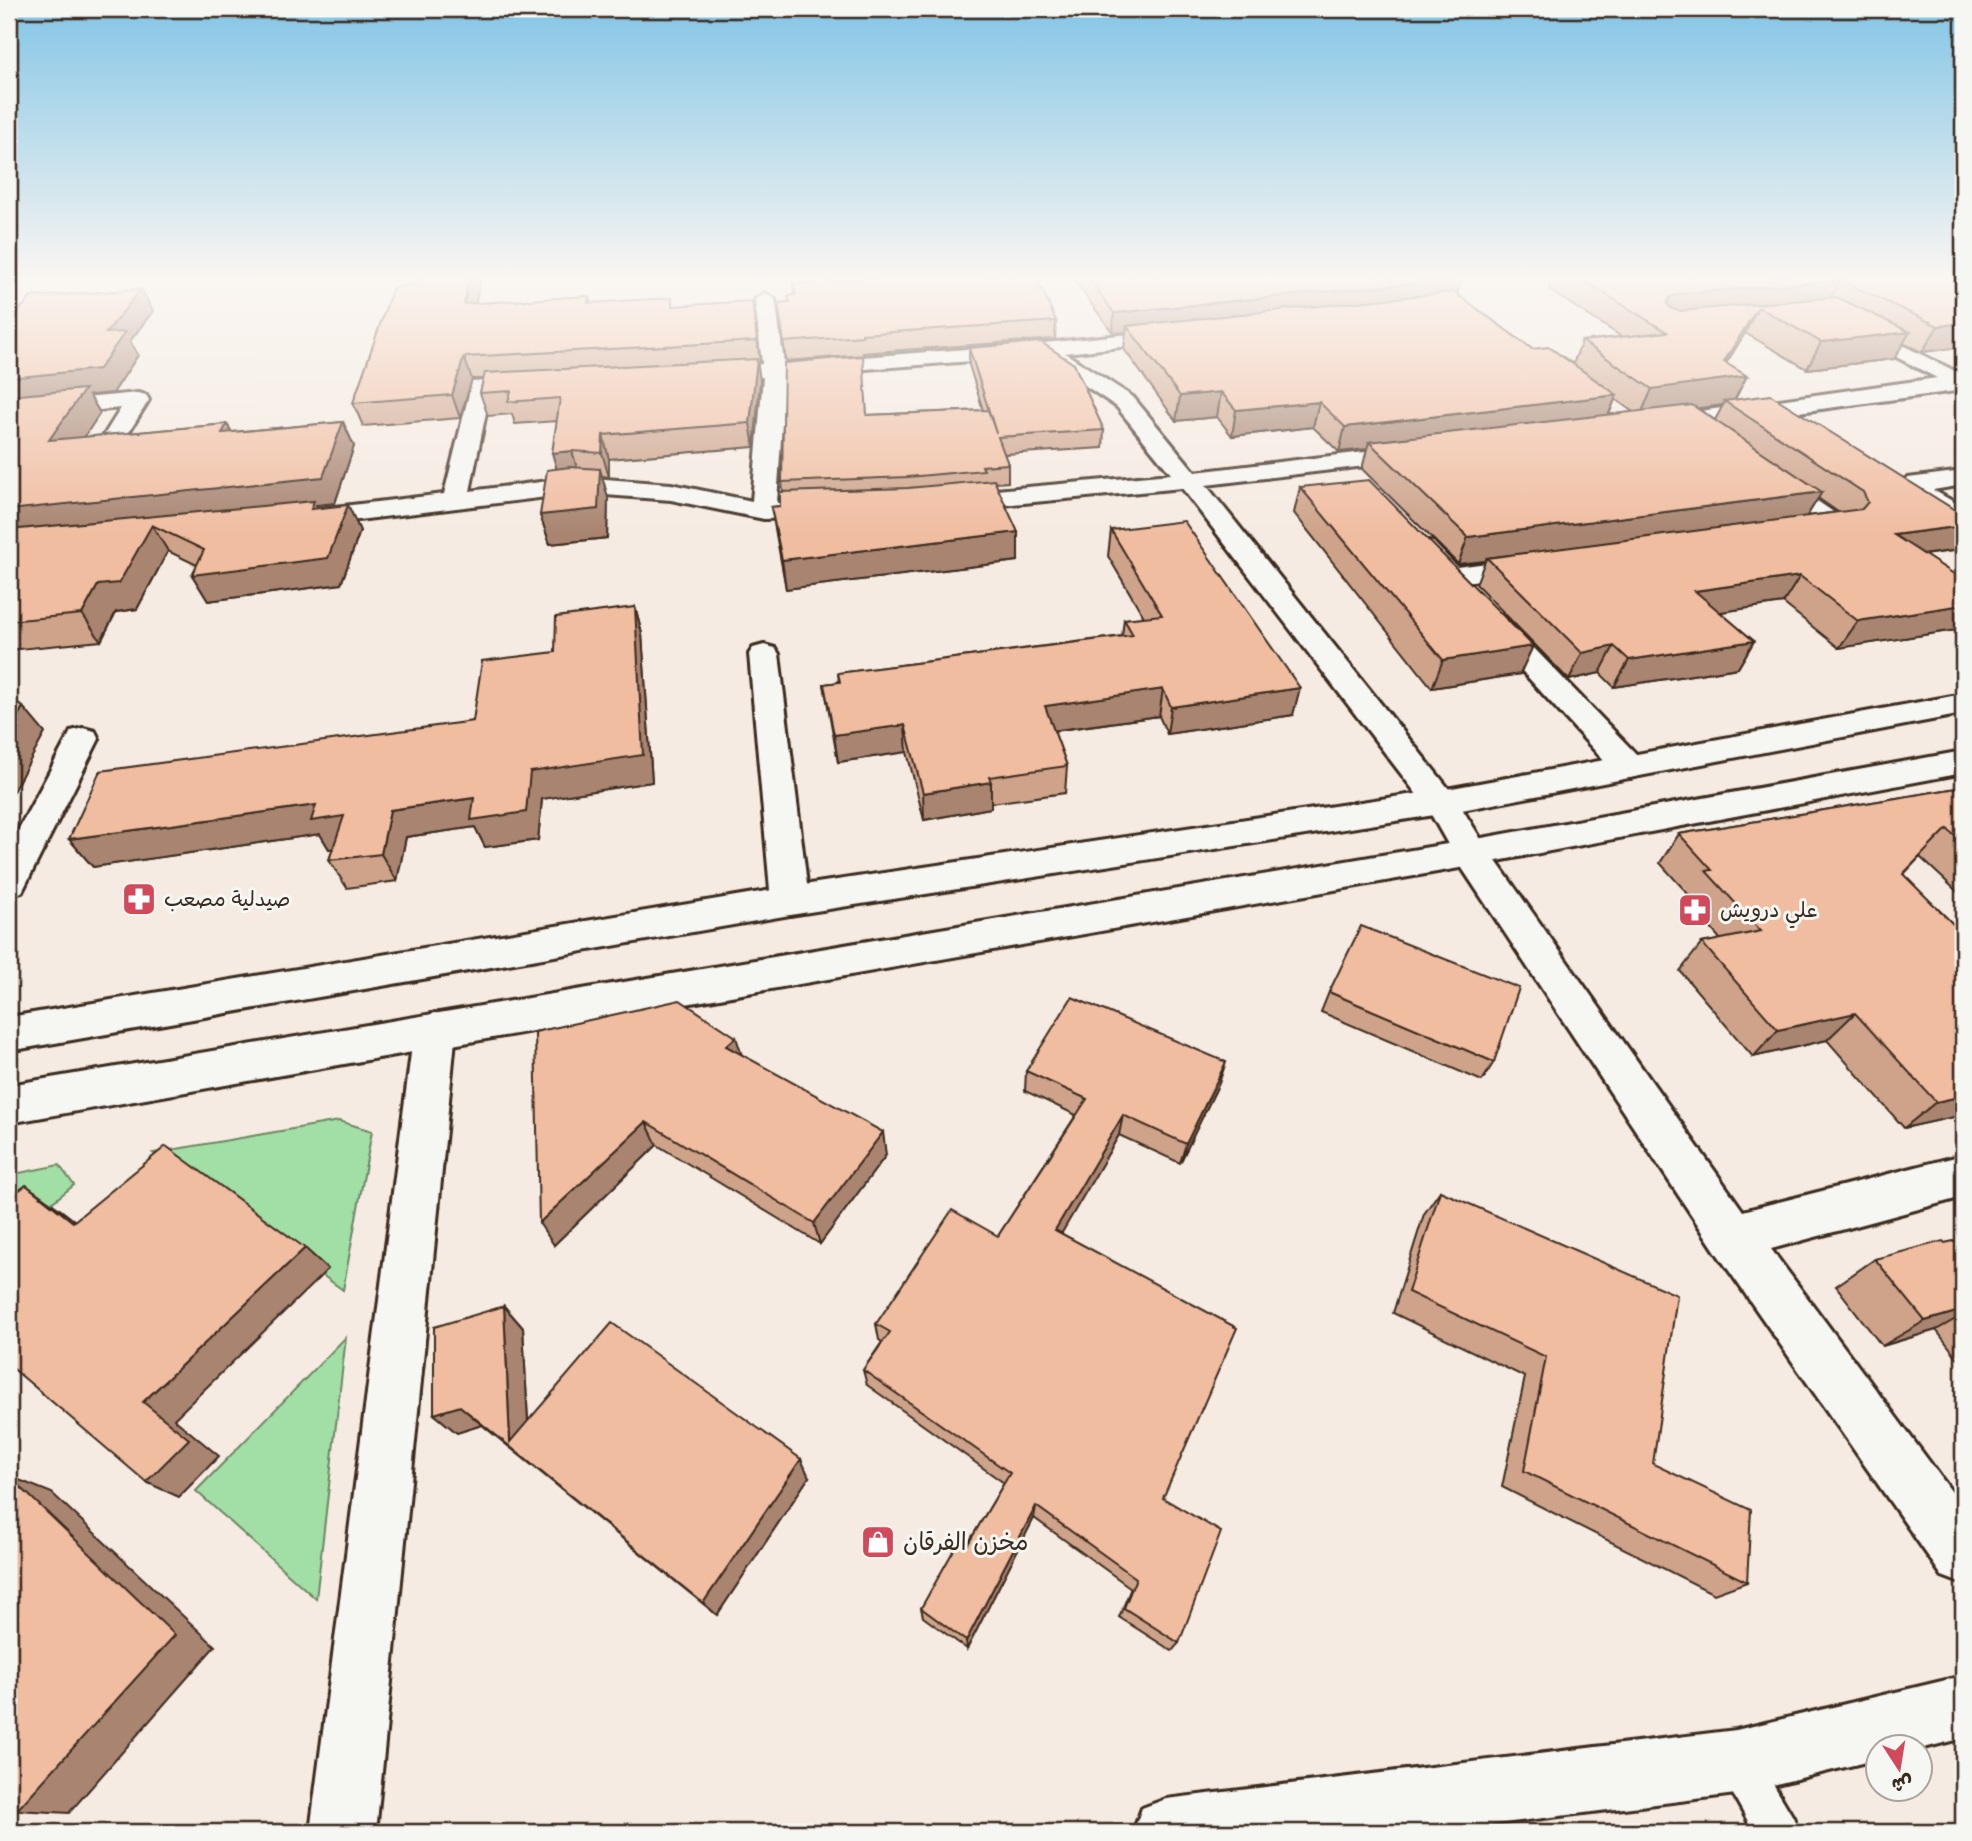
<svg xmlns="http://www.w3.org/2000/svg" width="1972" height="1841" font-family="'Balsamiq Sans','Playpen Sans Arabic',sans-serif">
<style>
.green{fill:#a2dfa6;stroke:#6e8462;stroke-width:2}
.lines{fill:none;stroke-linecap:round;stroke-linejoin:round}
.lane-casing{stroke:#3b2a1e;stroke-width:6}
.street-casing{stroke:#3b2a1e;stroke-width:6}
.secondary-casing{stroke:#3b2a1e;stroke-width:6}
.lane{fill:#f6f6f2;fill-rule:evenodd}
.street{fill:#f6f6f2;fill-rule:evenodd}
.secondary{fill:#f6f6f2;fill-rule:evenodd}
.wall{fill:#cea38a;stroke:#3b2a1e;stroke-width:2;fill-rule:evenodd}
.shaded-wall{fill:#a88471;stroke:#3b2a1e;stroke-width:2}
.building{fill:#f0bda1;stroke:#3b2a1e;stroke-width:2}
.labels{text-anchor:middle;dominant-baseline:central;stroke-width:6;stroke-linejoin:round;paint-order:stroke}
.poi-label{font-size:21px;fill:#3b2a1e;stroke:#f6f6f2;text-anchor:start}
.near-poi-label{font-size:24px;fill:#3b2a1e;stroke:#f6f6f2;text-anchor:start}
</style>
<rect width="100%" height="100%" fill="#f5ebe2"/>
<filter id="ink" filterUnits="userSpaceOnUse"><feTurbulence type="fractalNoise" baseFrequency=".0143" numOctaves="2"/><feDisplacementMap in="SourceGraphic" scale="14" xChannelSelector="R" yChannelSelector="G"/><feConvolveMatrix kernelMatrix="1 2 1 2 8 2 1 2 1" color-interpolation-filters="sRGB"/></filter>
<g filter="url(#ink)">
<g class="green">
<polygon points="339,1121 372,1131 343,1290 153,1153"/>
<polygon points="59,1165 74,1185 9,1237 9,1175"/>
<polygon points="346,1337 316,1599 196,1491"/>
</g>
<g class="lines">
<g class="lane-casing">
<polygon id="lane" points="1736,1741 1751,1747 1793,1817 1799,1832 1754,1832 1715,1762 1721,1747"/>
</g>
<g class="street-casing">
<g id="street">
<polygon points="765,293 775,299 784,363 1045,343 1176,329 1183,331 1186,335 1183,339 1176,341 1065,353 1133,397 1195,472 1416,446 1425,448 1428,453 1425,458 1416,460 1206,485 1453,794 1484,844 1743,1211 1963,1155 1963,1197 1771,1249 1963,1507 1963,1584 1942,1576 1716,1252 1458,862 1428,809 1182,488 951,510 942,507 938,502 942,497 951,494 1171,474 1117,407 1041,356 785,375 777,503 824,501 833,504 837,509 833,514 824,517 764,519 671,500 579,493 301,527 292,525 288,519 292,513 301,511 444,494 472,382 533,377 541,379 544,384 541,389 490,393 470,491 579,477 671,484 752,501 763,377 705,382 697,380 694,375 697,370 705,368 762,364 755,299"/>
<polygon points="1853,321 1963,375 1963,390 1657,431 1649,429 1645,424 1649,419 1657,417 1937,378 1846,331 1843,327 1846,323"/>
<polygon points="138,393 146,395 149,400 114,456 106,458 98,456 94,451 121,408 9,419 9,405"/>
<polygon points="1963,471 1963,485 1933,490 1963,507 1963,526 1954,524 1899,491 1895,486 1899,481 1908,478"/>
<polygon points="1769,472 1778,474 1845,520 1849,526 1845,532 1804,538 1795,536 1791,530 1795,524 1812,521 1760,484 1757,479 1760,474"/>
<polygon points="1423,540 1433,542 1457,567 1532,557 1542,559 1546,565 1542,571 1532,573 1450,584 1440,582 1409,548 1413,542"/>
<polygon points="1492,612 1502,615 1641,759 1646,767 1641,775 1629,778 1617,775 1482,627 1477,621 1482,615"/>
<polygon points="764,645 775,648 779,654 809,901 803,911 790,915 777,911 771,901 749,654 753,648"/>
<polygon points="83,728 95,731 99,739 22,892 9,896 9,847 67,739 71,731"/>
<polygon points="435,1013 450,1018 456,1030 376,1832 310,1832 414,1030 420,1018"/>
<polygon points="1963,1676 1963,1738 1920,1749 1920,1746 1878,1746 1878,1759 1736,1794 1431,1832 1133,1832 1142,1808 1166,1799 1736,1730"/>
</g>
</g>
<g class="secondary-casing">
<g id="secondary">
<polygon points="1963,694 1963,714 1441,814 790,915 9,1051 9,1017 790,887 1441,790"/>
<polygon points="1963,751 1963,773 1471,866 9,1123 9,1085 1471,840"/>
</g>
</g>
<use href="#lane" class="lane"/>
<use href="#street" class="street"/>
<use href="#secondary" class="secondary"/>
</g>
<g class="wall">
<path d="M 1071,276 L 1459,276 L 1457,294 L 1532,349 L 1573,364 L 1582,341 L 1622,337 L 1549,290 L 1554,276 L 1963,276 L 1963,347 L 1922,352 L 1903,343 L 1894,359 L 1807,369 L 1745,333 L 1726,363 L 1735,400 L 1963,515 L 1963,544 L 1959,550 L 1924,555 L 1963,580 L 1963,629 L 1839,648 L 1783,603 L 1720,612 L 1754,641 L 1738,668 L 1614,687 L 1600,673 L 1569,680 L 1476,584 L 1485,561 L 1458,564 L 1362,469 L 1367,449 L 1339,452 L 1313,427 L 1232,436 L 1217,417 L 1176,421 L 1124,349 L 1126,332 L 1113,333 ZM 1615,399 L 1633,412 L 1609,415 ZM 1723,405 L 1715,420 L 1697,408 ZM 1818,498 L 1838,512 L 1807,516 Z"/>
<polygon points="480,281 475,304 589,296 591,303 673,306 755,322 760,363 757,363 760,381 754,447 609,459 609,477 602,476 608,498 607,538 550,544 540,515 557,469 557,421 515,424 512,414 488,416 480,393 483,379 472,379 460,418 363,426 353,403"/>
<polygon points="793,284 1056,321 1055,339 863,353 863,355 786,361 778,303 789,302 788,296 794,295"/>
<polygon points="153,311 130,341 138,355 113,393 89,395 100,413 84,437 227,424 232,432 343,422 354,446 335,503 316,505 317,508 348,505 360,531 341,584 208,601 192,575 197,565 168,551 137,609 116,612 101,641 9,650 9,322"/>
<polygon points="969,348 1104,430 1103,448 1004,454 1008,464 1008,482 995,483 1018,561 786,589 771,507 780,506 783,492 782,482 867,415 983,410 969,365"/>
<polygon points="1300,487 1520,674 1432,688 1294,513"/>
<polygon points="1111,530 1293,715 1167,734 1159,716 1054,731 1067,766 1065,793 991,803 991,808 924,820 907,752 838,762 824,684 839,682 838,673 1122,636 1124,619 1144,617 1108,556"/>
<polygon points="635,607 642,634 652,782 542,799 538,840 485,847 475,827 406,837 397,881 347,888 329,860 333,848 329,849 320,834 93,867 69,839 473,721 555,652"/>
<polygon points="1963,787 1963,897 1920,857 1903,875 1963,934 1963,1115 1904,1128 1827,1040 1753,1057 1680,971 1702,943 1721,940 1686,899 1689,895 1660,863 1679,834"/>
<polygon points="1329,992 1494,1062 1482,1081 1321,1012"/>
<polygon points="535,1032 742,1055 886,1155 820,1244 657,1145 554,1245"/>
<polygon points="1026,1071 1219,1083 1180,1163 1119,1135 1061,1233 1163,1498 1179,1643 1172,1651 1119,1617 1131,1588 1034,1518 967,1649 923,1617 921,1608 968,1544 1004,1483 867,1385 863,1370 882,1342 879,1340 876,1324 998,1236 1076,1115 1025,1091"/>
<polygon points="1440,1191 1653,1464 1747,1582 1714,1594 1502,1487 1525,1377 1393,1313 1424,1214"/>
<polygon points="1963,1239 1963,1365 1936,1330 1882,1346 1836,1286 1875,1259"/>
<polygon points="504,1306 523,1328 528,1421 809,1477 717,1615 482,1425 457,1433 434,1414"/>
</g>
<g class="shaded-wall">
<polygon points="470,276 478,276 480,281 471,326 464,304"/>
<polygon points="1462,278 1456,298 1127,326 1126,332 1113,333 1114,313"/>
<polygon points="1840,280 1827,305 1758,307 1745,333 1716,380 1747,376 1733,403 1724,401 1723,405 1640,416 1652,389 1724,362 1659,322 1670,297 1679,294"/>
<polygon points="141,289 153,311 130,341 138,355 113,393 89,395 100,413 66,465 9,403 9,378 106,333"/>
<polygon points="1963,323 1963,347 1922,352 1938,326"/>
<polygon points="1910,332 1894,359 1807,369 1821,342"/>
<polygon points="464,357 472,379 460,418 452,395"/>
<polygon points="757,359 760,381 754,447 750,423"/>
<polygon points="1221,392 1217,417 1176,421 1180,396"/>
<polygon points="1617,395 1606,420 1369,442 1367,449 1339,452 1345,427"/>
<polygon points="1319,402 1313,427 1232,436 1236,410"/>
<polygon points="343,422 354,446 335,503 316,505 327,526 311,509 9,537 9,510"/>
<polygon points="227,424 240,448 222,433"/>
<polygon points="603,435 609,459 609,477 602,453"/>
<polygon points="572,451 579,474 559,477 552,453"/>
<polygon points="600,469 608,498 607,538 550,544 540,515"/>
<polygon points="1822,492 1805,519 1487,558 1485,561 1458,564 1468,537"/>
<polygon points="348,505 360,531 341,584 208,601 192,575"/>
<polygon points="152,525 168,551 137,609 116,612 101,641 82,614 98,585"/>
<polygon points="1963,526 1963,544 1959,550 1876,561 1894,535"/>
<polygon points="1018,532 1018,561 786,589 782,560"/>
<polygon points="1800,576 1783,603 1680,618 1695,591"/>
<polygon points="1963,605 1963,629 1839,648 1858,621"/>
<polygon points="635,607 642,634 652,782 542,799 538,840 485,847 475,827 406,837 397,881 381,854 390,810 474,798 530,772"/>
<polygon points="1754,641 1738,668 1614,687 1629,660"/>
<polygon points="1533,646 1520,674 1432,688 1443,660"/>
<polygon points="1614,646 1600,673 1569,680 1582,653"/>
<polygon points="1300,688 1293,715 1167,734 1171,707"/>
<polygon points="1163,689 1159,716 1044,732 1045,706"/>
<polygon points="23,707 45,733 9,799 9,731"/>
<polygon points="905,725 907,752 838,762 834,735"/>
<polygon points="991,782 991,808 924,820 923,793"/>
<polygon points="316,805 344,816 361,844 329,849 320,834 93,867 69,839"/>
<polygon points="1855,1013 1827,1040 1753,1057 1778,1030"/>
<polygon points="736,1037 744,1062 726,1046"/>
<polygon points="1226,1062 1219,1083 1180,1163 1186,1144"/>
<polygon points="1963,1096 1963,1115 1904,1128 1936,1102"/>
<polygon points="1123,1115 1119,1135 1053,1248 1055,1230"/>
<polygon points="646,1122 657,1145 554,1245 539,1223"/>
<polygon points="883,1132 886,1155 820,1244 814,1223"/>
<polygon points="26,1185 57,1207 104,1243 73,1222"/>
<polygon points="305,1248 328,1269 174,1419 219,1456 179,1497 146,1482 143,1402"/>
<polygon points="504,1306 523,1328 530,1460 510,1442"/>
<polygon points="1963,1310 1963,1315 1936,1330 1882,1346 1925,1321"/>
<polygon points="460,1406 482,1425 457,1433 434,1414"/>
<polygon points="801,1459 809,1477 717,1615 703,1603"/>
<polygon points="9,1476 52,1493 215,1646 69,1813 17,1810"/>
<polygon points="1036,1506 1034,1518 967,1649 966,1641"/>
</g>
<g class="building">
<polygon points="418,276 470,276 464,304 589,296 588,303 672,298 672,306 752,301 757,341 464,357 452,395 353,403 393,287 415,285"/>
<polygon points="892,276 1036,276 1056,321 862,334 862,336 784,342 778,303 790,302 788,296 796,295 793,284"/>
<polygon points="1087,276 1459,276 1462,278 1114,313"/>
<polygon points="1576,276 1963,276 1963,323 1938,326 1840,280 1679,294 1670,297 1667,304 1672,309 1680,311 1837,297 1910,332 1821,342 1758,307 1724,362 1747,376 1652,389 1582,341 1667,332"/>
<polygon points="141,289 106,333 125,332 99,369 9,378 9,322 31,297"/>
<polygon points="1454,292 1532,349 1549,347 1617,395 1345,427 1319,402 1236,410 1221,392 1180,396 1127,326"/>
<polygon points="1041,342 1074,364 1104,430 998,437 1008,464 982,466 984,470 908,477 782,482 784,363 863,356 867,415 988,410 996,433 969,348"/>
<polygon points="757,359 750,423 603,435 602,453 572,451 552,453 560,398 508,402 511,391 480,393 485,373"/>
<polygon points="85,389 49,440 227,424 222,433 343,422 323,477 9,510 9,396"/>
<polygon points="1771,395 1963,515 1963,526 1894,535 1963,580 1963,605 1858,621 1800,576 1695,591 1754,641 1629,660 1614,646 1582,653 1487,558 1862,509 1868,502 1863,492 1724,401"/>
<polygon points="1692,405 1822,492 1468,537 1369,442"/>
<polygon points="570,467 600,469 598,509 540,515 547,470"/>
<polygon points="994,480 1018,532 782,560 771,507 780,506 780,492 908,488"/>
<polygon points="1369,480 1533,646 1443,660 1300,487"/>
<polygon points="314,501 311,509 348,505 328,558 192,575 204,550 152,525 119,583 98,585 82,614 9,621 9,530"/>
<polygon points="1184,521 1300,688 1171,707 1163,689 1045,706 1067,766 989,777 991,782 923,793 905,725 834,735 824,684 840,682 838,673 1133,635 1124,619 1162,615 1111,530"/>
<polygon points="635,607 643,755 530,772 526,812 471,820 474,798 390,810 381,854 329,860 344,816 311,821 316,805 69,839 100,771 473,721 482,661 555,652 556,617"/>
<polygon points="9,698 23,707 9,731"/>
<polygon points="1963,787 1963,843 1947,829 1903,874 1963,934 1963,1096 1936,1102 1855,1013 1778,1030 1702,943 1761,931 1706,871 1712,870 1679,834"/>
<polygon points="1361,926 1519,988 1494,1062 1329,992"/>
<polygon points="1072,997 1226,1062 1186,1144 1123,1115 1055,1230 1237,1328 1163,1498 1221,1532 1179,1643 1124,1608 1136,1578 1036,1506 966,1641 921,1608 960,1539 968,1544 1010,1473 863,1370 890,1332 876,1324 952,1210 998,1236 1087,1099 1026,1071"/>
<polygon points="680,1000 736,1037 726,1046 883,1132 814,1223 646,1122 539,1223 535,1032"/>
<polygon points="166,1146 305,1248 143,1402 189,1439 146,1482 9,1365 9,1198 26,1185 73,1222"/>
<polygon points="1440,1191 1677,1295 1653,1464 1751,1510 1747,1582 1524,1471 1546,1357 1408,1292"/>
<polygon points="1963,1239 1963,1310 1925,1321 1875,1259 1943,1241 1945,1243"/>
<polygon points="504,1306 510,1442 612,1323 801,1459 703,1603 460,1406 434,1414 434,1327"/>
<polygon points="9,1476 175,1635 17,1810 9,1800"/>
</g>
</g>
<linearGradient id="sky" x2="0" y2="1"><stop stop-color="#83c5e6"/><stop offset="0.52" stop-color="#faf6f2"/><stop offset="1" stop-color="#faf6f2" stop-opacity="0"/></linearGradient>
<rect width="1972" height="534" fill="url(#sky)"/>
<defs>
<g id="pharmacy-square" transform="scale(1.75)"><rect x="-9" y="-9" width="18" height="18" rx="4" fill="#d1495b" stroke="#f6f6f2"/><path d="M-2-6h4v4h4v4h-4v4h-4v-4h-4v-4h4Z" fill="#fff"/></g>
<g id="shop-square" transform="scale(1.75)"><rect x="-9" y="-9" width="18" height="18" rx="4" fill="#d1495b" stroke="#f6f6f2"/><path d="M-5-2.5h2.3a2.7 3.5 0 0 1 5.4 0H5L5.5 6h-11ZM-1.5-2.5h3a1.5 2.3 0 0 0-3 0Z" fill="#fff"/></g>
</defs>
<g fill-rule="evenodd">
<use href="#pharmacy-square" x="139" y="899"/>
<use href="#pharmacy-square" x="1695" y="910"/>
<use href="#shop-square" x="878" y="1542"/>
</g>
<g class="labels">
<g class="poi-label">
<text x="164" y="899">صيدلية مصعب</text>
<text x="1720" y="910">علي درويش</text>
</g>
<g class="near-poi-label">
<text x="903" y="1542">مخزن الفرقان</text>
</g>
</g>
<rect width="1972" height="1841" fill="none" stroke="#f6f6f2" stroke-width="35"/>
<rect x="18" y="18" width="1937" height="1806" fill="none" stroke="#3b2a1e" stroke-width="2.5" filter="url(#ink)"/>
<g transform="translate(1899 1768) rotate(168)"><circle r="33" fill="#f6f6f2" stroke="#aba49d" stroke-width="2"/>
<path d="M0-5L12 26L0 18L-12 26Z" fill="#d1495b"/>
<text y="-10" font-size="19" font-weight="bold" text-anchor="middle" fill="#3b2a1e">ش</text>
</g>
</svg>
